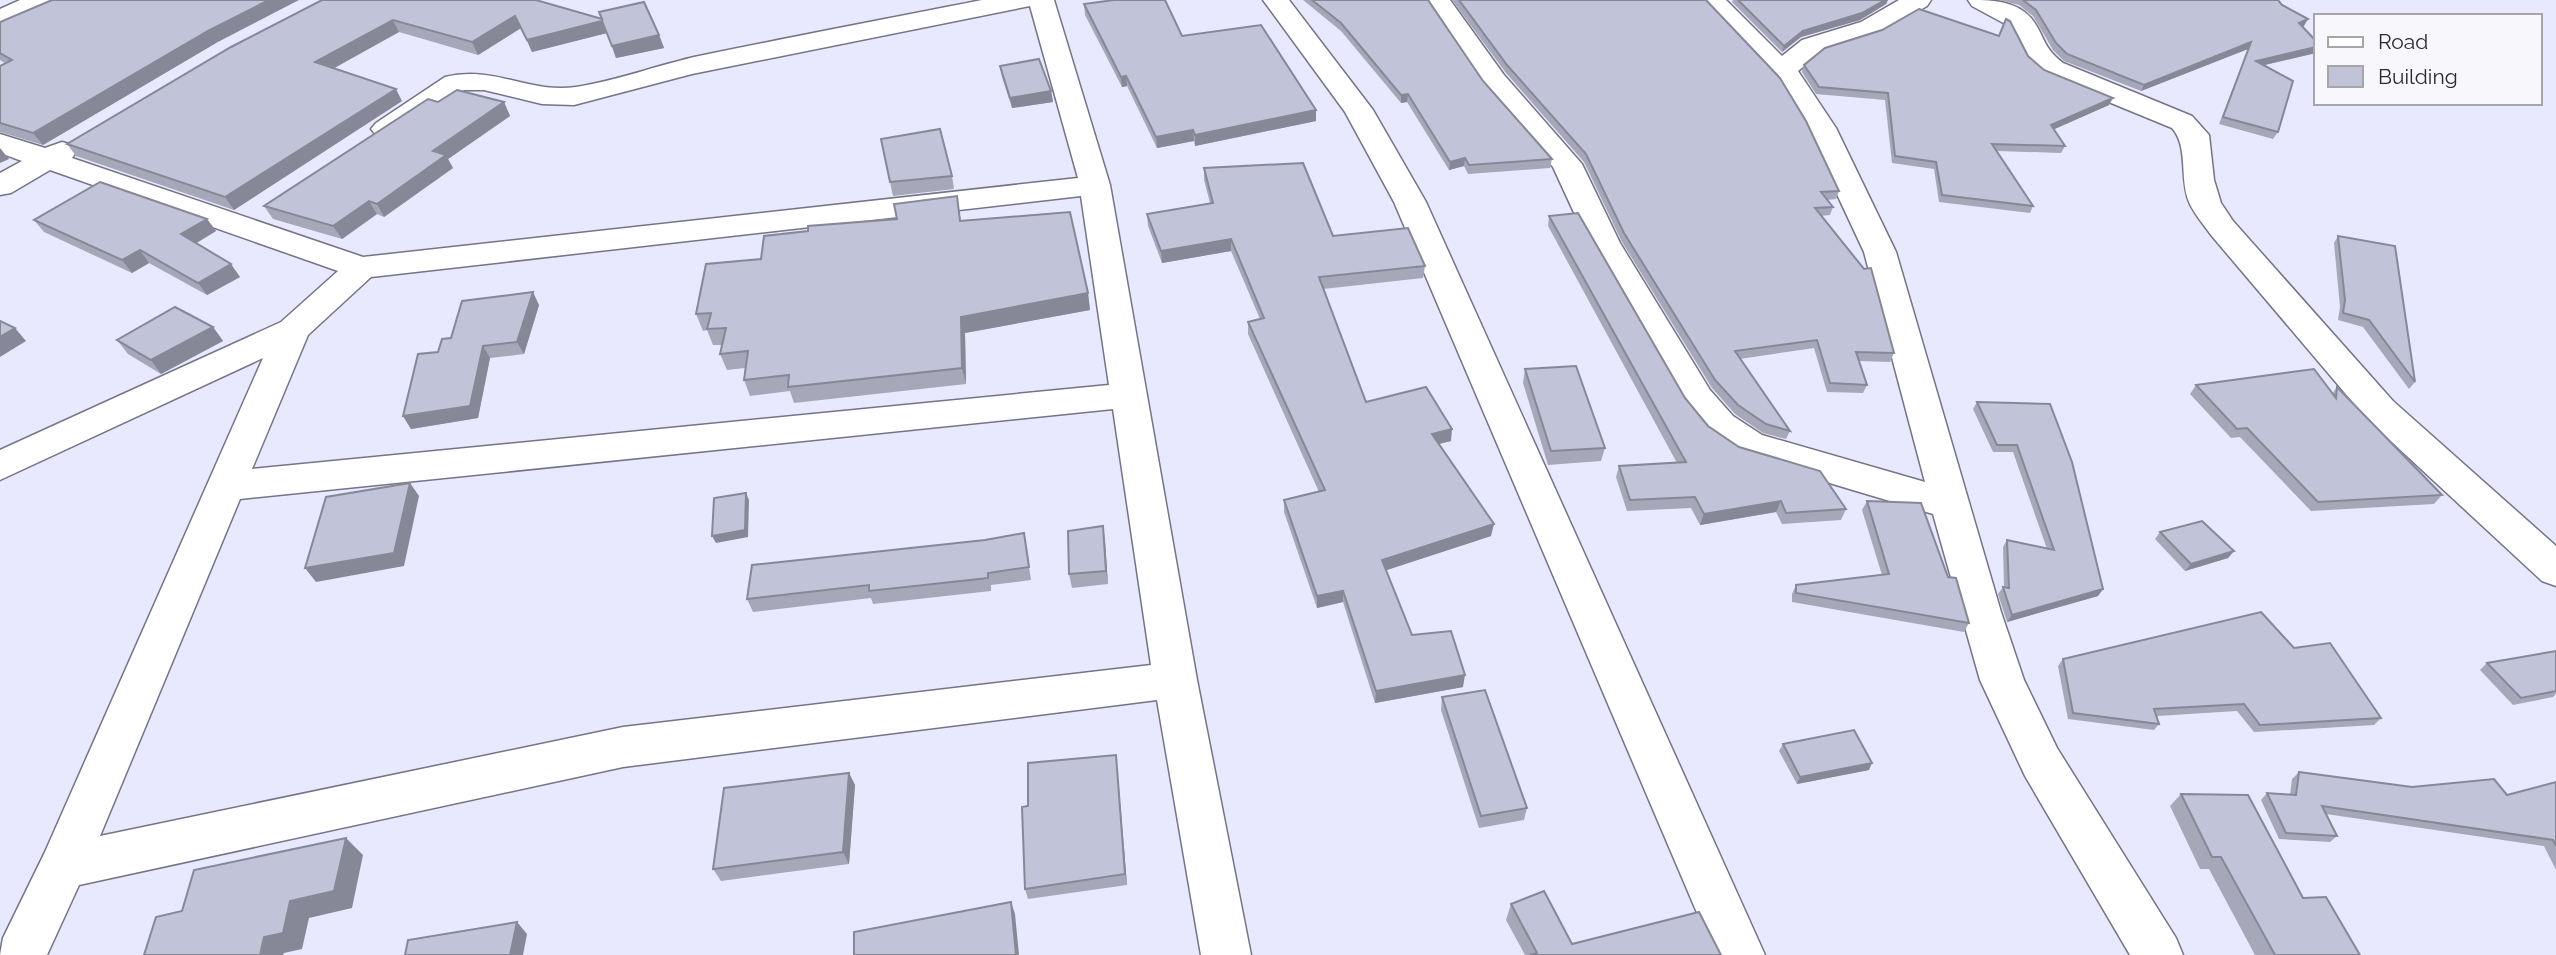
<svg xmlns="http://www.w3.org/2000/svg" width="2556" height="955" font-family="Raleway,sans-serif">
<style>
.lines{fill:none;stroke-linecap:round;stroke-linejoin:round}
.minor-casing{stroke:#737487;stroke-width:3}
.minor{fill:#fff;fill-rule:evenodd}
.wall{fill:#a6a8ba}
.shaded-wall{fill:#878897}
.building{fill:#c1c3d8;stroke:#878897;stroke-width:2}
</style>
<rect width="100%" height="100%" fill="#e8e9fe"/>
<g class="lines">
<g class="minor-casing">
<g id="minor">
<polygon points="20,0 55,0 51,6 0,27 0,9"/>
<path d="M 982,0 L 1054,0 L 1110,185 L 1197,680 L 1251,955 L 1201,955 L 1157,700 L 623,767 L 79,885 L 47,955 L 0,955 L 3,938 L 45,852 L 263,358 L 0,480 L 0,450 L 281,322 L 338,271 L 50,170 L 11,193 L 0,195 L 0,173 L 22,161 L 0,153 L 0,134 L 45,148 L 62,142 L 73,145 L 77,151 L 72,158 L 363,257 L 1078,178 L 1030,6 L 692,74 L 574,105 L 542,104 L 484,90 L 464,90 L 396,135 L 386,138 L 376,135 L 371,129 L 376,123 L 445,77 C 495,65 528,94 576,87 C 616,81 655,66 694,57 C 790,37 886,19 982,0 ZM 1081,196 L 1109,385 L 252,469 L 308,335 L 371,277 ZM 1113,409 L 1151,665 L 623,727 L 100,836 L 240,499 Z"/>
<polygon points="1263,0 1289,0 1373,110 1426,202 1765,955 1715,955 1394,202 1345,112"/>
<polygon points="1424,0 1450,0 1504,75 1582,164 1620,243 1710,390 1733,416 1762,435 1925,482 1864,252 1806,128 1780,85 1698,0 1726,0 1782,56 1802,40 1861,22 1899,0 1931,0 1927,6 1879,34 1822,52 1798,71 1836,128 1896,252 2001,612 2024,680 2057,748 2176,938 2183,955 2130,955 2025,776 1980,680 1933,514 1736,455 1707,435 1684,408 1588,243 1553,167 1484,87"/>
<path d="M 1968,0 C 1990,0 2015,0 2031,18 C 2045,35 2041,46 2063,63 L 2192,116 L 2209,135 L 2214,180 L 2221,203 L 2233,221 L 2393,401 L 2556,546 L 2556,586 L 2542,581 L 2367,419 L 2211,235 C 2204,225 2194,214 2189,202 C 2179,179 2189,147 2172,128 L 2043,75 L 2027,62 L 2009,26 L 1972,6 Z"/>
</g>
</g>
<use href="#minor" class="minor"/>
</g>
<g class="wall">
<polygon points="322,0 659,35 664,48 616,58 607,33 532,52 521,28 478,55 399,32 333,68 402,101 234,210 76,156 67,144"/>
<polygon points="1303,0 1428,0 1483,81 1552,159 1550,168 1468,174 1464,166 1449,170 1407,102 1401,103 1341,31"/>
<polygon points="1452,0 1706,0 1839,191 1836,199 1827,200 1833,207 1830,215 1821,216 1894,353 1890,362 1859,361 1867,385 1863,393 1827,392 1814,348 1740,359 1790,431 1786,439 1763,433 1735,414 1712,388 1622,242 1584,162 1506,73"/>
<polygon points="1733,0 1888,0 1886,4 1860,20 1801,37 1782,52 1732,2"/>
<polygon points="1999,0 2278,0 2304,26 2302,26 2316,53 2264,65 2278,132 2273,139 2219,124 2248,49 2141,91 2064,61 2053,50 2033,16 2019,5"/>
<polygon points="1084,4 1182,36 1316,110 1316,121 1195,146 1194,141 1157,148 1127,86 1122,87 1085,15"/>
<polygon points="0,22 216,43 43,145 0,132 0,66 6,64 0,60"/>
<polygon points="2028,56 2044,70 2109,105 2054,129 2065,146 2061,153 1997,151 2033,206 2030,213 1939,202 1934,169 1892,163 1885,100 1816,94 1802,72 1804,65"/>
<polygon points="1000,66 1051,91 1053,102 1012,108 1002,77"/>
<polygon points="438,102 504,102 510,116 448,159 453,168 384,217 377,214 342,239 273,219 264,206"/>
<polygon points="1204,168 1333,236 1425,266 1423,278 1323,289 1366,402 1451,441 1439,444 1491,536 1386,570 1412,635 1463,687 1375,703 1343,602 1317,608 1284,512 1284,500 1319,492 1248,334 1248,322 1260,319 1231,251 1162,263 1148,226 1147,214 1210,203 1204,180"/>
<polygon points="952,176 954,189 893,196 890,182"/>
<polygon points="957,196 961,221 1088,293 1090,310 965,333 966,384 794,403 790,391 750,396 744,380 745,368 727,370 720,354 722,345 713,345 707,330 703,331 696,314 761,259 808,231 897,219"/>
<polygon points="1549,216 1685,398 1708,426 1739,447 1846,509 1841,520 1782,524 1776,512 1700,525 1691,508 1627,511 1616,477 1619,466 1677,463 1548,226"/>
<polygon points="207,219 216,231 196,243 240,277 207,295 149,263 132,273 44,232 34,220"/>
<polygon points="2338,236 2415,382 2409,389 2363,327 2338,320 2340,307 2334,243"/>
<polygon points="539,305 524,354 490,358 478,418 411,429 403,416 438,352 451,338"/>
<polygon points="213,327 223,341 161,374 128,354 117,340"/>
<polygon points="1525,369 1605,448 1601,461 1548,465 1523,383"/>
<polygon points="2196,385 2333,393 2337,387 2442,495 2434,504 2311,511 2240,437 2231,438 2190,394"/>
<polygon points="1977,402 2050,404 2103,589 2098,596 2007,622 1998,594 2003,587 2004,587 2003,547 2007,540 2047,549 2013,452 1993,452 1973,409"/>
<polygon points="1867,501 1948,577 1969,623 1964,632 1792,602 1792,594 1796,585 1882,575 1862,510"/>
<polygon points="1103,526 1108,584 1072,588 1069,574"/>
<polygon points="2160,532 2234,551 2228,558 2185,571 2155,539"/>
<polygon points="1026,546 1031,580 991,585 991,591 873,604 871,598 753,612 747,599"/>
<polygon points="2294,648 2381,718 2374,725 2254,732 2237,711 2157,716 2159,724 2154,730 2068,719 2058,666 2063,659"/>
<polygon points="2556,651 2556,694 2553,697 2513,705 2480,670 2487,663"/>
<polygon points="1442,697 1527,808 1524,820 1479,828 1441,710"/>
<polygon points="1783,744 1869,770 1797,784 1779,751"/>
<polygon points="1116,755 1127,885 1028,899 1025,889 1028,806"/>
<polygon points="2299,772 2412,787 2507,795 2556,782 2556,870 2544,846 2326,814 2337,836 2330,842 2279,839 2261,800 2267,793 2290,795 2292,779"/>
<polygon points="849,773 855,785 849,864 721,881 713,869"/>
<polygon points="2181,794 2303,898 2360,955 2255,955 2209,869 2200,869 2170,806"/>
<polygon points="1511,904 1572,944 1721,955 1525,955 1506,920"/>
</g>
<g class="shaded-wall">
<polygon points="269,0 299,0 216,43 43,145 33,133 208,31"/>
<polygon points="1885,0 1888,0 1886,4 1860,20 1801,37 1782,52 1784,46 1803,31"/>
<polygon points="515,16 521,28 478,55 472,42"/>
<polygon points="2308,19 2304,26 2295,29 2299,23"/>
<polygon points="393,20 399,32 322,75 315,62"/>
<polygon points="602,21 607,33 532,52 527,40"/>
<polygon points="659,35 664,48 616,58 612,46"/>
<polygon points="2251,42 2248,49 2141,91 2144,85"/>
<polygon points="2316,47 2316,53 2252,68 2256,61"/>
<polygon points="1126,76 1127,86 1122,87 1121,77"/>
<polygon points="396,89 402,101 234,210 225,197"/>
<polygon points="1051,91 1053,102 1012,108 1010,98"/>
<polygon points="1408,94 1407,102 1401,103 1401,95"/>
<polygon points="2113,98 2109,105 2048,132 2051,125"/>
<polygon points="504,102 510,116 448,159 453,168 384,217 377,204 433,151"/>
<polygon points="1316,110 1316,121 1195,146 1195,135"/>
<polygon points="1193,130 1194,141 1157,148 1156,137"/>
<polygon points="0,148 9,159 0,163"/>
<polygon points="1465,158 1464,166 1449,170 1450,162"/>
<polygon points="369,201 377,214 342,239 333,226"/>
<polygon points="207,219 216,231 190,247 181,234"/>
<polygon points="1231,239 1231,251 1162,263 1161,251"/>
<polygon points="140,250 149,263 132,273 122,260"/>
<polygon points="231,264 240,277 207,295 198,283"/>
<polygon points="533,292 539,305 524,354 517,342"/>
<polygon points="1088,293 1090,310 965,333 966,384 962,368 961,317"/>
<polygon points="213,327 223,341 161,374 151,360"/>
<polygon points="15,328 26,341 0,357 0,337"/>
<polygon points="483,346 490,358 478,418 411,429 403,416"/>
<polygon points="1452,429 1451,441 1430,446 1432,434"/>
<polygon points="410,483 419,496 404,566 316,582 305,568"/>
<polygon points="746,493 749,500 748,537 716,543 712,536"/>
<polygon points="1781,501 1776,512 1700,525 1704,514"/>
<polygon points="1494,524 1491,536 1381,572 1382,560"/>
<polygon points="1103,526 1105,540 1108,584 1106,571"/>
<polygon points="2234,551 2228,558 2185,571 2191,564"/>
<polygon points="2103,589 2098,596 2007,622 2012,615"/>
<polygon points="1343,591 1343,602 1317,608 1317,596"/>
<polygon points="1465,675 1463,687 1375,703 1376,691"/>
<polygon points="1116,755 1117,766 1127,885 1125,874"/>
<polygon points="1872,763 1869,770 1797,784 1800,777"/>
<polygon points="849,773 855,785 849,864 843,852"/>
<polygon points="346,838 363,855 352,908 309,918 302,949 284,953 283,955 260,955 264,937 290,901"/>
<polygon points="1011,902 1015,914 1019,955 1016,955"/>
<polygon points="517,922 527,934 523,955 510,955"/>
</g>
<g class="building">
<polygon points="52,0 269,0 208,31 33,133 0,123 0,66 12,60 0,53 0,22"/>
<polygon points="322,0 536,0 602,19 599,12 644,2 659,35 612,46 602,21 527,40 515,16 472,42 393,20 315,62 396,89 225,197 67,144 231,47"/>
<polygon points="1114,0 1165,0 1182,36 1261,25 1316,110 1195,135 1193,130 1156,137 1126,76 1121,77 1084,4"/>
<polygon points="1312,0 1428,0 1483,81 1552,159 1469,165 1465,158 1450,162 1408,94 1401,95 1341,23"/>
<polygon points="1459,0 1706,0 1780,78 1806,121 1839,191 1821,192 1833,207 1815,208 1864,269 1871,268 1894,353 1856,352 1867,385 1830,383 1817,340 1735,351 1790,431 1766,424 1738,405 1715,380 1624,233 1586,154 1507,65"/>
<polygon points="1738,0 1885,0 1862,13 1803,31 1784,46"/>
<polygon points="2023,0 2278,0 2282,5 2308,19 2299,23 2316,41 2316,47 2256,61 2293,81 2278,132 2223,117 2251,42 2144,85 2067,54 2056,43 2036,10"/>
<polygon points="1919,9 1999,36 2006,19 2010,21 2028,56 2044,70 2113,98 2051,125 2065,146 1992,144 2033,206 1942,195 1936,162 1895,156 1888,93 1819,87 1804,65 1825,48 1882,30"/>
<polygon points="1039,59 1051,91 1010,98 1000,66"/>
<polygon points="457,90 504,102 433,151 446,155 377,204 369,201 333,226 264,206 428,99 438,102"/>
<polygon points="940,129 952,176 890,182 881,139"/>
<polygon points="1303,163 1333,236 1408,228 1425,266 1319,277 1366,402 1426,387 1452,429 1432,434 1494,524 1382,560 1412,635 1451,631 1465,675 1376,691 1343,591 1317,596 1284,500 1325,490 1248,322 1264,318 1231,239 1161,251 1147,214 1213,203 1204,168"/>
<polygon points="100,182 207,219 181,234 231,264 198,283 140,250 122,260 34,220"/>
<polygon points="957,196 960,221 1070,212 1088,293 961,317 962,368 788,387 789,375 744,380 748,351 720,354 726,328 707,329 711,313 696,314 706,264 761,259 764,236 808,231 808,226 897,219 894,204"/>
<polygon points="1578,213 1685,398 1708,426 1739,447 1820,471 1846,509 1786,513 1781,501 1704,514 1695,497 1630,500 1619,466 1686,462 1549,216"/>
<polygon points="2338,236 2395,246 2415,382 2369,320 2343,313 2345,300"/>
<polygon points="533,292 517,342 483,346 470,406 403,416 418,354 438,352 442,339 451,338 462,301"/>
<polygon points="175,307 213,327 151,360 117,340"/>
<polygon points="0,321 15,328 0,337"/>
<polygon points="1576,366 1605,448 1551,451 1525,369"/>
<polygon points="2314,369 2336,398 2337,387 2442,495 2318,502 2247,428 2237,429 2196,385"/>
<polygon points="1977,402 2050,404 2072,462 2103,589 2012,615 2003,587 2009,588 2007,540 2054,550 2017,445 1997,445"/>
<polygon points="410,483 394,553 305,568 326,497"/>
<polygon points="746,493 745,530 712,536 714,498"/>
<polygon points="1867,501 1921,503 1948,577 1956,578 1969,623 1796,593 1796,585 1889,574"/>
<polygon points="2202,521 2234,551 2191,564 2160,532"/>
<polygon points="1103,526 1106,571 1069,574 1068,531"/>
<polygon points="1024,533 1029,567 988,573 988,578 869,591 869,585 747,599 752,565 985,540"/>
<polygon points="2261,612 2294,648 2330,643 2381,718 2260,725 2244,704 2154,709 2159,724 2073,713 2063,659"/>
<polygon points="2556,651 2556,691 2521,698 2487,663"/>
<polygon points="1485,690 1527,808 1481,816 1442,697"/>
<polygon points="1854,730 1872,763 1800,777 1783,744"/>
<polygon points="1116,755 1125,874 1025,889 1022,807 1028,806 1028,763"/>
<polygon points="2299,772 2412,787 2494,779 2507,795 2556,782 2556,846 2553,840 2322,806 2337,836 2286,833 2267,793 2296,795"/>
<polygon points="849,773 843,852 713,869 724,788"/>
<polygon points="2181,794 2248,795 2303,898 2326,897 2360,955 2275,955 2221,857 2212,857"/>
<polygon points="346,838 334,891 290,901 283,933 264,937 260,955 144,955 156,917 182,911 194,870"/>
<polygon points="1544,891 1572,944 1699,912 1721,955 1530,955 1537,953 1511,904"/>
<polygon points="1011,902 1016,955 854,955 854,932"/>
<polygon points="517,922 510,955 405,955 408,940"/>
</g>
<rect x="2314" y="14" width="228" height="91" fill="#f8f8fc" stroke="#a5a5ab" stroke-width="2"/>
<rect x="2328" y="37" width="35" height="10" fill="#ffffff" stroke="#a5a5ab" stroke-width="2"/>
<text x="2378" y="49" font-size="21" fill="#282931">Road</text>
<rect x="2328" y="66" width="35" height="21" fill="#c1c3d8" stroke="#a5a5ab" stroke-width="2"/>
<text x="2378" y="84" font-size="21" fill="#282931">Building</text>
</svg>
